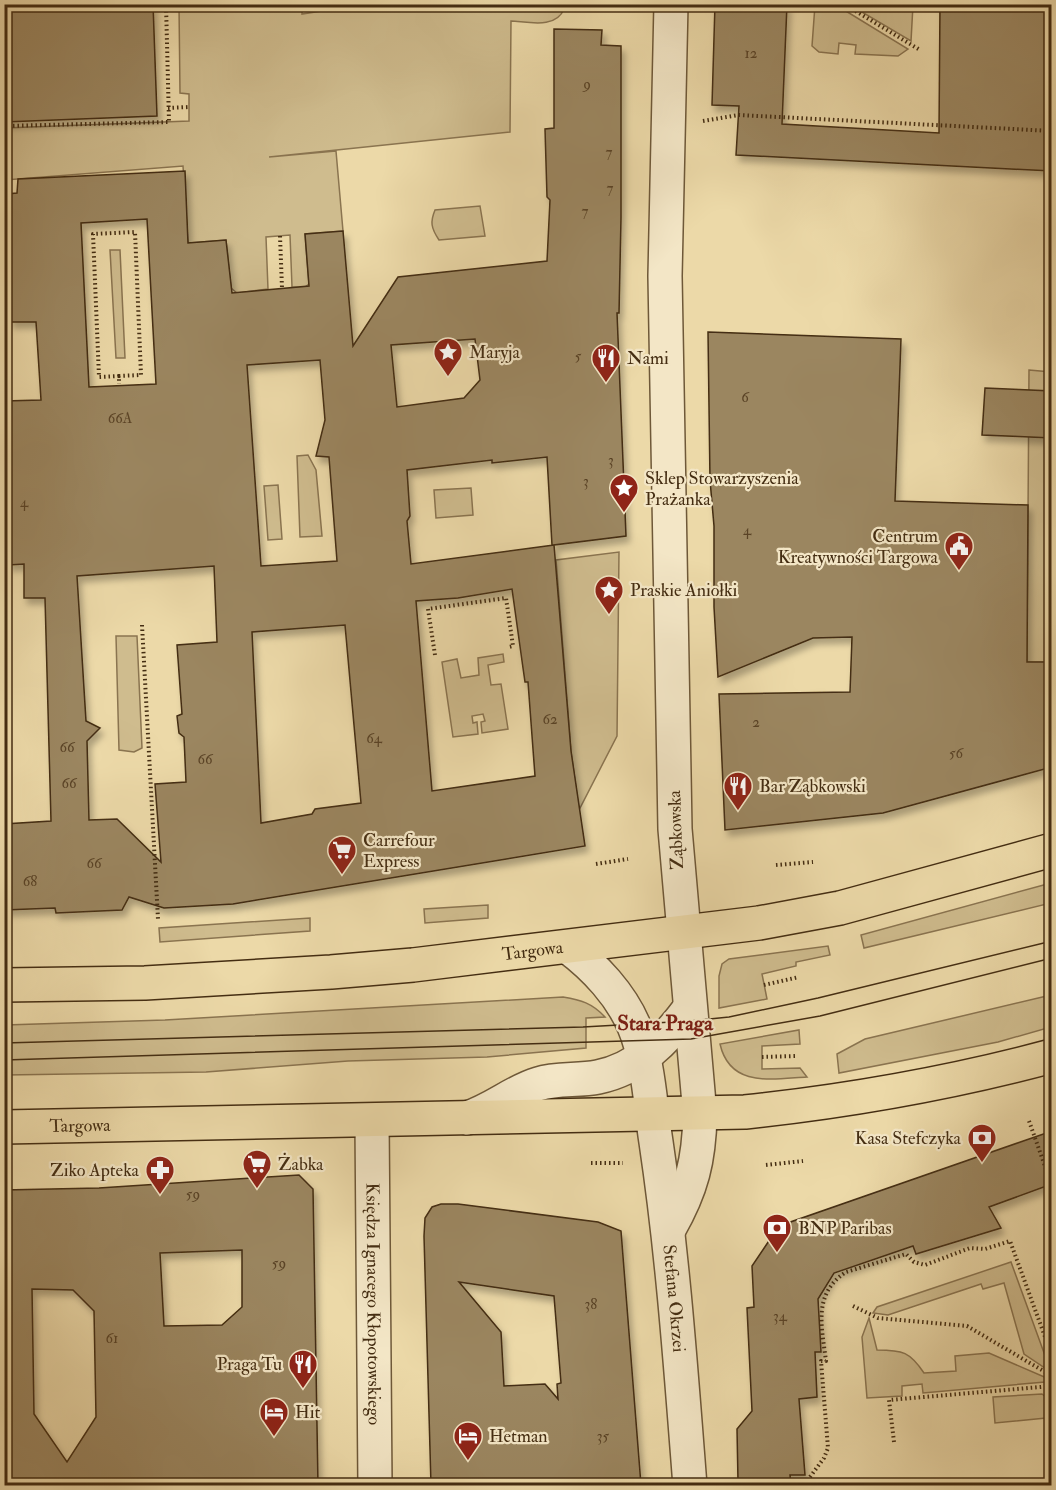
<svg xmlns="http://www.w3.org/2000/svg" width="1056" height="1490" font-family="'IM FELL Double Pica',serif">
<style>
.green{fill:#cfbc8e;stroke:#8a7450;stroke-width:1.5}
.building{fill:#9b8660;stroke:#442d12;stroke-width:1.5;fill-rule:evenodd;filter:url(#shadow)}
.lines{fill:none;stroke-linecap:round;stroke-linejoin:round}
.minor-casing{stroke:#6e5838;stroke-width:36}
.major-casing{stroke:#442d12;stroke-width:36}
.path{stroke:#442d12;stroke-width:4;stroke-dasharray:1.5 3;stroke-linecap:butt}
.minor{stroke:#f3e6c6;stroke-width:33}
.major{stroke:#ecd9a8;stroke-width:33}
.tram{stroke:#442d12;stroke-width:1.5}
.labels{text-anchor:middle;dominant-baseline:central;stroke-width:4.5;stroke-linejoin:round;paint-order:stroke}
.number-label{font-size:15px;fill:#5a4326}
.poi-label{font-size:18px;fill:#442d12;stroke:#f3e6c6;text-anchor:start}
.street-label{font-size:18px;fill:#442d12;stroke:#f3e6c6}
.quarter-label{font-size:21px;font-weight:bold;fill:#7a1f14;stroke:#f3e6c6}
</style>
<defs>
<filter id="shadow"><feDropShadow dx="3.5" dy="6" stdDeviation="3" flood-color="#0004"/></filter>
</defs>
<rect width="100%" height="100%" fill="#ecd9a8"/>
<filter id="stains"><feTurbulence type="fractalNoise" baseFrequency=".00333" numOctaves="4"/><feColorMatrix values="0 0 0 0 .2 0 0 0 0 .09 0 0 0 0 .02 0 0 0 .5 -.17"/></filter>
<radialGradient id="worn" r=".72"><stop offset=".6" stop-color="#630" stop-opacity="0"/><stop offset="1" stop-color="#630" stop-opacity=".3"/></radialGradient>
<g class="green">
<path d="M 321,4 L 520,4 L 520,9 L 551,4 L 551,8 L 564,9 C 556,29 529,22 511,21 L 510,132 L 269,157 L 336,151 L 343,231 L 305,234 L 309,284 L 304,288 L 292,287 L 290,235 L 266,237 L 268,289 L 237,293 L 231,288 L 226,240 L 188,243 L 183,166 L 5,180 L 4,128 L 189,121 L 189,94 L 180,93 L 179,5 L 302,5 L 302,14 L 321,11 Z"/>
<polygon points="836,4 836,5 908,49 898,56 855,54 856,45 839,43 838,54 819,52 812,46 815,5"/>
<polygon points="850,5 913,5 911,41"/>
<path d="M 480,206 L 485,236 L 439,240 C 431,228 430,222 435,210 Z"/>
<polygon points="110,250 120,250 125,358 116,358"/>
<polygon points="1029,370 1051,372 1052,662 1027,662"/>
<polygon points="308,455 316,470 322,536 300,537 297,456"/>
<polygon points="278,485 282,539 268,540 264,486"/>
<polygon points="471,488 473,515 436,518 434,490"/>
<polygon points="619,552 617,736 579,810 571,751 556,560"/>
<polygon points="116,636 137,636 142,748 134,752 119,750"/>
<polygon points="503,654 504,662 488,665 491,685 501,684 508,729 482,733 481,722 485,721 483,714 472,716 473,723 477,722 478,734 453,737 442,662 457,659 461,678 479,675 478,658"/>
<polygon points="1051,883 1051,903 864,948 861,935"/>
<polygon points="488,905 488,918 425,923 424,909"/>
<polygon points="310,918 310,931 160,942 159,928"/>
<polygon points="828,946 830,955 796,962 796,966 762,974 767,999 719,1008 719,976 722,964 729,959"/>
<polygon points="1051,995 1051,1027 998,1042 839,1073 837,1054 865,1039"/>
<path d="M 563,997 C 581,1000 592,1003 605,1017 L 586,1018 L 586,1048 L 487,1057 L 348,1061 L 206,1072 L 5,1075 L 5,1025 L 165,1020 Z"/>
<path d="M 799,1030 L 800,1044 L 762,1046 L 762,1069 L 800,1068 L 807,1077 C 772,1079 730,1088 720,1044 Z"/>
<polygon points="1011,1262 1051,1372 1024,1354 1004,1283 983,1289 981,1284 888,1315 873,1313 877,1307"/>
<path d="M 869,1318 L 877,1350 C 903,1350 910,1352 924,1373 L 956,1371 L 955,1356 L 989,1353 L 1049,1379 L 1045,1382 L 923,1393 L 922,1384 L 902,1386 L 902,1396 L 867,1398 L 862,1337 Z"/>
<polygon points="1042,1394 1051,1401 1051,1410 1046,1418 995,1423 993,1397"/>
</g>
<g class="building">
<polygon points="4,4 153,4 157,116 4,122"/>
<polygon points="715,4 787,4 782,124 939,133 940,4 1052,4 1052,171 736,155 739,106 712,105"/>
<path d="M 554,29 L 602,30 L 601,45 L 621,46 L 621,218 L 619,313 L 617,313 L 626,536 L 554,545 L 571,751 L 585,846 L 233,904 L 164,908 L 129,897 L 122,910 L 56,913 L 55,908 L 4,910 L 4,824 L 51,821 L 45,598 L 24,598 L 24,564 L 8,565 L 4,401 L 41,400 L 36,322 L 10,322 L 6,194 L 17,193 L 18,179 L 185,171 L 188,243 L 226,240 L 232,293 L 309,286 L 305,234 L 343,231 L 353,346 L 398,277 L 547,261 L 550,200 L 547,197 L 545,129 L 554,128 ZM 147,219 L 156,384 L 89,387 L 81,223 ZM 475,339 L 480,380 L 464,398 L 397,407 L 391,345 ZM 320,360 L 325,420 L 316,456 L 329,457 L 337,561 L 261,566 L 247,365 ZM 547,457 L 552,545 L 554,545 L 411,564 L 407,521 L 410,516 L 407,470 L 492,460 L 492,463 ZM 214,566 L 217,642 L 177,645 L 182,714 L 177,716 L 179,733 L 184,737 L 186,782 L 155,784 L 161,862 L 117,819 L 89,820 L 87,741 L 100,728 L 86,721 L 77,576 ZM 512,589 L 523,668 L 525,682 L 528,682 L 535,776 L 432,791 L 416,601 L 458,598 ZM 345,625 L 361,803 L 315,809 L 312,814 L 261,823 L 252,632 Z"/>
<polygon points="708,332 901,339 895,501 1028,505 1027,662 1052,662 1052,767 883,813 725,830 719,694 850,692 852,637 813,638 718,677 714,607 714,526 710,480"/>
<polygon points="985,388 1052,391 1052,438 982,435"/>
<polygon points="1052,1131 1052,1184 989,1207 1001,1228 916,1254 913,1246 834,1273 818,1299 821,1352 815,1352 817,1397 799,1399 805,1475 790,1475 791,1485 741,1485 741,1481 738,1481 737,1429 752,1411 747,1308 754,1307 752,1266 779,1226"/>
<path d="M 299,1175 L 313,1189 L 318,1485 L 4,1485 L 4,1190 L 99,1188 ZM 242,1250 L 242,1307 L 222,1325 L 164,1326 L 160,1253 ZM 32,1289 L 73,1290 L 94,1311 L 96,1417 L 67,1462 L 34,1414 Z"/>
<path d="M 441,1204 L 458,1204 L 598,1222 L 621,1231 L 641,1485 L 572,1485 L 572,1481 L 500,1483 L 500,1485 L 431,1485 L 424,1236 L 425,1218 L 432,1207 ZM 459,1282 L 554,1296 L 561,1383 L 557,1384 L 558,1399 L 545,1384 L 504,1386 L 501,1332 Z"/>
</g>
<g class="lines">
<g class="minor-casing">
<g id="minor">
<path id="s1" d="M 568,947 C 595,967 621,995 634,1026 C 649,1062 650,1104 656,1142 C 673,1256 681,1371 690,1486"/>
<path d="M 467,1118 C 493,1110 514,1091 538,1084 C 557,1078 578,1081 598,1077 C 638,1069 666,1040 689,1009"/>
<path id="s2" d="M 372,1121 L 375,1486"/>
<path d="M 669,1229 C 692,1189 699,1160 700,1115 L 675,829 L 665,276 L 671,4"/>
</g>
</g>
<g class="major-casing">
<g id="major">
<path id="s3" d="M 4,985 L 145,983 L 331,972 L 413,965 L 759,923 L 840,908 L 1052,850"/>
<path id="s4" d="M 4,1127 L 745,1112 C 849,1101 951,1083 1052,1056"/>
</g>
</g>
<g class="path">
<polyline points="309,4 310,13"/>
<polyline points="844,4 920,50"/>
<polyline points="168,108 189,107"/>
<polyline points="703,121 739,115 1052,131"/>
<polyline points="4,126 169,122 166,4"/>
<polyline points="280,236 282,288"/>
<polyline points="4,324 4,376"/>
<polyline points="119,376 99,377 93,234 135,232 141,375 119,376 119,384"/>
<polyline points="142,625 158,919"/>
<polyline points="435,655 428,609 506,598 513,646 509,647"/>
<polyline points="4,671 8,671"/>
<polyline points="4,722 8,722"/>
<polyline points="4,803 11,803"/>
<polyline points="596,864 628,859"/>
<polyline points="776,865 813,862"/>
<polyline points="4,927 5,927"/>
<polyline points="764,985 799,977"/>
<polyline points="762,1057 796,1056"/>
<polyline points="1029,1121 1052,1186"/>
<polyline points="591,1163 623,1163"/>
<polyline points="766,1165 803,1161"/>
<polyline points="853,1306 878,1318 967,1326 1052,1376"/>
<polyline points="894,1442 889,1400 1052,1386"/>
<path d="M 810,1486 L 810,1477 L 824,1458 L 828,1448 L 821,1361 L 826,1361 C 822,1328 812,1294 846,1272 L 906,1254 L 914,1262 L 925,1265 L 970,1248 L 985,1249 L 1010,1241 L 1052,1356"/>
</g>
<use href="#minor" class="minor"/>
<use href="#major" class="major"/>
<g class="tram">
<polyline points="4,1043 583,1027 690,1021 729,1017 818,998 1052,941"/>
<polyline points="4,1060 691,1039 820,1016 1052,958"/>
</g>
</g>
<defs>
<g id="sight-pin" transform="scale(1.5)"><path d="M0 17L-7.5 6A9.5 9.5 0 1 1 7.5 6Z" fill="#8f2418" stroke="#f3e6c6"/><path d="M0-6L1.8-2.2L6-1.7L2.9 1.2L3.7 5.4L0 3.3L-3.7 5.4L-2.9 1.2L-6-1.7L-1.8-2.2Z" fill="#fff"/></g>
<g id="restaurant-pin" transform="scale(1.5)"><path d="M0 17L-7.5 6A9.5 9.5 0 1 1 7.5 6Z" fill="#8f2418" stroke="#f3e6c6"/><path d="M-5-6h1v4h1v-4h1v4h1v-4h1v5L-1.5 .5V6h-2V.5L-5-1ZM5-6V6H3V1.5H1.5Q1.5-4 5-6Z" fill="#fff"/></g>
<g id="civic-pin" transform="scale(1.5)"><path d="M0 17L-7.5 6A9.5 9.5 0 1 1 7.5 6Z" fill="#8f2418" stroke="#f3e6c6"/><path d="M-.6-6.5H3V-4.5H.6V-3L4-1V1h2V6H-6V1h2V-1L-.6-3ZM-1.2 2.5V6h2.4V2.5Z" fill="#fff"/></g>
<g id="supermarket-pin" transform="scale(1.5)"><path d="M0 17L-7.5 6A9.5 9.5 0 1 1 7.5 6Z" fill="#8f2418" stroke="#f3e6c6"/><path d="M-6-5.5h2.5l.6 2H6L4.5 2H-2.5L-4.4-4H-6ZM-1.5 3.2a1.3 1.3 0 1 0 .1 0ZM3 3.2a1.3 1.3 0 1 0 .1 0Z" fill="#fff"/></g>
<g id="bank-pin" transform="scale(1.5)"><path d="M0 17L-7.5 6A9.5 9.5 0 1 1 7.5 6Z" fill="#8f2418" stroke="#f3e6c6"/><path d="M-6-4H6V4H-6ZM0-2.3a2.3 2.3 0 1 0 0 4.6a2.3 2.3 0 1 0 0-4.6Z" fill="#fff"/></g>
<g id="pharmacy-pin" transform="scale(1.5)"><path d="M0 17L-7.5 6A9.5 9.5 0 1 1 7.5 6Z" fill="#8f2418" stroke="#f3e6c6"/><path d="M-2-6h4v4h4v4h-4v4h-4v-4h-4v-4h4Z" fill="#fff"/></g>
<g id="hotel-pin" transform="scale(1.5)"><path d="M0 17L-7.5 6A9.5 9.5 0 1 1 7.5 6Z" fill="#8f2418" stroke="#f3e6c6"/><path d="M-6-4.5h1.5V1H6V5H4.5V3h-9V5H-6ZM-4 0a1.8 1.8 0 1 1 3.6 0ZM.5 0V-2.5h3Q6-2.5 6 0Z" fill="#fff"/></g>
</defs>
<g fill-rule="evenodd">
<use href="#sight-pin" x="448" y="352"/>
<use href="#restaurant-pin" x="606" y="358"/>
<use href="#sight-pin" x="624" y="488"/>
<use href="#civic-pin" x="959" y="546"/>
<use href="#sight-pin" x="609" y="590"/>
<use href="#restaurant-pin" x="738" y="786"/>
<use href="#supermarket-pin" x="342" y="850"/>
<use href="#bank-pin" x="982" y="1138"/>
<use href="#supermarket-pin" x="257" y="1164"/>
<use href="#pharmacy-pin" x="160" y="1170"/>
<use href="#bank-pin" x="777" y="1228"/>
<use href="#restaurant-pin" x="303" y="1364"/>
<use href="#hotel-pin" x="274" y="1412"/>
<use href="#hotel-pin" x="468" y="1436"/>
</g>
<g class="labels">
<g class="number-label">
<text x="751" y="53">12</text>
<text x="587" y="84">9</text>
<text x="609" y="152">7</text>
<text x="610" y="188">7</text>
<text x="585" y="211">7</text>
<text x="578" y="356">5</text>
<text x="745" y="397">6</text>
<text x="120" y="418">66A</text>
<text x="611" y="460">3</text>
<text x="586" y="481">3</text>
<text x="24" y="502">4</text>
<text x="747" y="530">4</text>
<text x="550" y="719">62</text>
<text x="756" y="722">2</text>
<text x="374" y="738">64</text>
<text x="67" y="747">66</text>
<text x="956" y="753">56</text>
<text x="205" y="759">66</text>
<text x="69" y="783">66</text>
<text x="94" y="863">66</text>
<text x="30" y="881">68</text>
<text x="193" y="1194">59</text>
<text x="279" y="1263">59</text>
<text x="591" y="1304">38</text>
<text x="780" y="1316">34</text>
<text x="112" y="1338">61</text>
<text x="603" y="1436">35</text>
</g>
<g class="poi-label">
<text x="469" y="352">Maryja</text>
<text x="627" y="358">Nami</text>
<text x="645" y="478">Sklep Stowarzyszenia<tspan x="645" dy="21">Prażanka</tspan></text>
<text x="938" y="536" text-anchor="end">Centrum<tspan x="938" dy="21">Kreatywności Targowa</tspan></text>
<text x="630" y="590">Praskie Aniołki</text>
<text x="759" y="786">Bar Ząbkowski</text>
<text x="363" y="840">Carrefour<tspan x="363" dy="21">Express</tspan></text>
<text x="961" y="1138" text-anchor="end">Kasa Stefczyka</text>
<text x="278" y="1164">Żabka</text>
<text x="139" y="1170" text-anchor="end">Ziko Apteka</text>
<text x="798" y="1228">BNP Paribas</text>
<text x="282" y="1364" text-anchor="end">Praga Tu</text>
<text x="295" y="1412">Hit</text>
<text x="489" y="1436">Hetman</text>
</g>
<g class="street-label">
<text transform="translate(676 830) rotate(-92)">Ząbkowska</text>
<text stroke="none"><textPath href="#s3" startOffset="530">Targowa</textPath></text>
<text stroke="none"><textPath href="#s4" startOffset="76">Targowa</textPath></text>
<text stroke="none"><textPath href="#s1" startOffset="380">Stefana Okrzei</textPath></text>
<text stroke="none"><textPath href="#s2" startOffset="183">Księdza Ignacego Kłopotowskiego</textPath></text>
</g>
<g class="quarter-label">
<text x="665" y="1023">Stara Praga</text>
</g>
</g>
<rect width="1056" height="1490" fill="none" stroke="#ecd9a8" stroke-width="24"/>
<rect x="6" y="6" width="1044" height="1478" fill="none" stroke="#442d12" stroke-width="3"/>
<rect x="12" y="12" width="1032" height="1466" fill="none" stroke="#442d12" stroke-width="1.5"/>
<rect width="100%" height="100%" filter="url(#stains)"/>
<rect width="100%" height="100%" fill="url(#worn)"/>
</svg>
